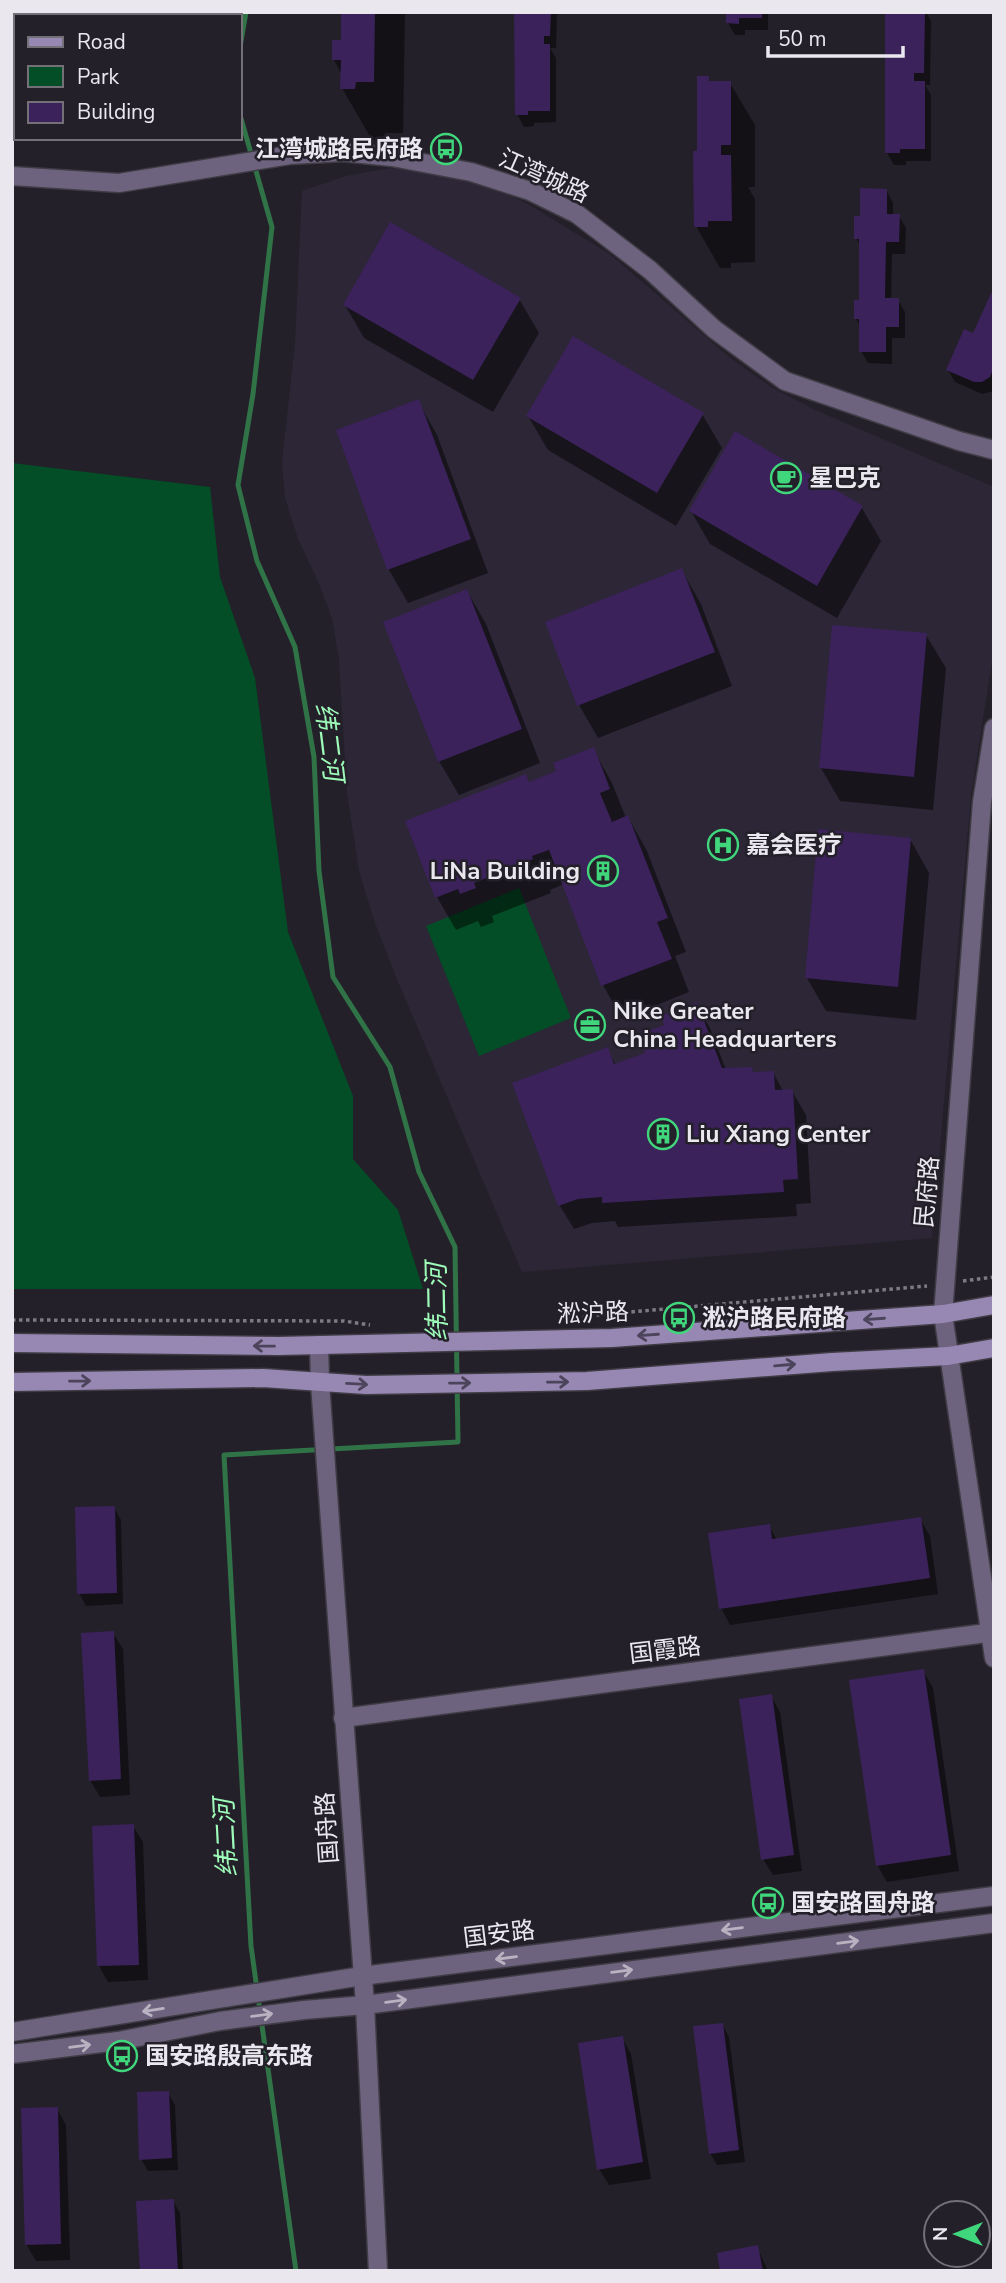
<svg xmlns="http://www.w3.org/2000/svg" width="1006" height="2283" font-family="'Nunito Sans','Noto Sans SC',sans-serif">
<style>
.built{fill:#2c2636}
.green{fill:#034e26}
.shadow{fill:#0007}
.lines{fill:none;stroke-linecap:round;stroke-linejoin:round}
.stream{stroke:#307347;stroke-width:5}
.building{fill:#3b225a}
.minor-casing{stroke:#403c45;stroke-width:21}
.tertiary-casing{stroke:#403c45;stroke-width:21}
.secondary-casing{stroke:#403c45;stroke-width:21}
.path{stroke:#7e7a83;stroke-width:3.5;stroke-dasharray:3.5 3.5;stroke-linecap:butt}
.minor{stroke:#6d637e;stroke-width:18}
.tertiary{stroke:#6d637e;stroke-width:18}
.secondary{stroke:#9787b3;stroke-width:18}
.oneway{stroke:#4c445a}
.oneway2{stroke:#b8b2c1}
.labels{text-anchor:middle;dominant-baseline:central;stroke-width:5;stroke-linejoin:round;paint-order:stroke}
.poi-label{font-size:24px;font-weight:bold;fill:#eae7ee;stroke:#24202a;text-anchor:start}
.street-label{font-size:24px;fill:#eae7ee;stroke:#24202a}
.water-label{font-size:26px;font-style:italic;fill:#9efcb9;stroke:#24202a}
</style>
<rect width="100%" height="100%" fill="#24202a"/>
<polygon class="built" points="391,168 438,173 484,183 528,204 611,255 729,357 771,387 815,410 994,487 994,648 971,796 932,1238 522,1272 399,984 375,923 359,871 347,793 339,660 332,618 317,579 298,539 285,498 282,462 295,344 302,191 346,176"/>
<g class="green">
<polygon points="12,463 210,487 220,577 255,678 288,932 353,1096 353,1159 398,1210 423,1289 12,1289"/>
<polygon points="519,888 571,1018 479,1056 426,926"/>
</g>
<g class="shadow">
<polygon points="343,12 405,12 403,133 385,133 384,140 372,140 342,88 342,75 334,60 343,42"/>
<polygon points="516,12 557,12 556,48 550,48 556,58 556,122 534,123 534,126 524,127 517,114"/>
<polygon points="728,12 768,12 768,30 745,30 745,35 735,35 728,23"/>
<polygon points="887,12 926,12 931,21 930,85 925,85 931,95 931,161 906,161 906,165 894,165 887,153"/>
<polygon points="708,78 711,83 730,83 755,125 755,187 748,187 755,199 755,262 731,263 731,268 720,268 696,226 699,153"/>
<polygon points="886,190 893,203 893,215 899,216 906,228 905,254 892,254 891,300 898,300 905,312 905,338 892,338 892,364 868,363 861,351 861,328 856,319 861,302 861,247 856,238 861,218"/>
<polygon points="994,292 994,391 982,394 955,382 948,370 974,335"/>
<polygon points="519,299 539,333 493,412 364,338 345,305"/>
<polygon points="418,401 437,435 488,573 408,603 389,570 338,431"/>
<polygon points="702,414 722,448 676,526 548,450 528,416"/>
<polygon points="862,508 881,541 837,618 710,544 691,511"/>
<polygon points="682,571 701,604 732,686 598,738 579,705"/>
<polygon points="467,591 486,624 540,763 459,795 439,761"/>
<polygon points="926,635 946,668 933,810 840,801 821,768"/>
<polygon points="593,749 612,783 626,818 628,817 647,851 686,952 675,956 689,992 622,1019 603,985 564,884 550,890 551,893 492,916 494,922 481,927 478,921 456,930 437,897 529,783 558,772"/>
<polygon points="910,839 929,873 916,1020 826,1011 807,978"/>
<polygon points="696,1004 710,1028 726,1070 751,1068 754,1074 773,1072 783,1091 792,1091 806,1115 811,1203 796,1204 797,1216 618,1227 615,1221 592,1223 574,1229 560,1206 514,1084 607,1049 616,1065 647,1054 666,1026"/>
<polygon points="114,1507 121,1520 123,1604 86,1606 79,1593"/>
<polygon points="920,1519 930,1536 938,1594 730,1625 721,1608 769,1526 777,1540"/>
<polygon points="113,1633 123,1649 130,1795 100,1797 90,1780"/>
<polygon points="923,1671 933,1688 959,1871 887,1882 877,1865"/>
<polygon points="771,1696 780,1712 802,1871 773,1875 763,1859"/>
<polygon points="133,1826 143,1842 148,1980 108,1982 99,1966"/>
<polygon points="722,2024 729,2037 745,2162 717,2165 710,2153"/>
<polygon points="622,2038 631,2054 651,2179 609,2185 599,2169"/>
<polygon points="168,2093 175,2105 178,2170 148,2171 141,2159"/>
<polygon points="57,2109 66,2125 70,2260 36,2261 26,2244"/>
<polygon points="173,2201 180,2213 183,2271 142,2271"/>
<polygon points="757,2247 768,2271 722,2271"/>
</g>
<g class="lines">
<g class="stream">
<polyline points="240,47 246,12"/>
<polyline points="240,115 272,227 253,394 238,485 257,561 295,647 314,757 319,871 333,977 390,1067 419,1172 455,1247 458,1442 224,1455 251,1946 296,2271"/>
</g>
</g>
<g class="building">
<polygon points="341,12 375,12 374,82 356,82 355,89 340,89 341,60 332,60 332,40 341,40"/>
<polygon points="514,12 551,12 550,36 544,36 544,44 550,44 550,111 528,111 528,115 515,115"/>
<polygon points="726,12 762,12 762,18 739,18 739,24 726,23"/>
<polygon points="885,12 925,12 924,73 914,73 914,81 925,81 925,149 900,149 900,153 885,153"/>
<polygon points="697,76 709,76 709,81 731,81 731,145 721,145 721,155 731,155 732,221 708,221 708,227 694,227 693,151 697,151"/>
<polygon points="860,188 887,189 887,214 900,214 899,242 886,242 885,298 899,298 899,327 886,327 886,352 859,352 859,319 854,319 854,300 859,300 859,239 854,239 854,216 860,216"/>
<polygon points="390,222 521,298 473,380 343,305"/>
<polygon points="994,287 994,367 990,377 982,382 974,382 946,370 964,329 973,333"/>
<polygon points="573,336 704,413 657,493 526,416"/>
<polygon points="419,399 471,539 387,570 336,430"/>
<polygon points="735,431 863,506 817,586 689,511"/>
<polygon points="682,568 715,652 577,706 545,622"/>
<polygon points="467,589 522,729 438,762 383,622"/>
<polygon points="832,625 927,633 914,777 819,768"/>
<polygon points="594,747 610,789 600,793 612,822 628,815 668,918 657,922 672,959 601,986 549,850 532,856 533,859 474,883 476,888 460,894 458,889 435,898 405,821 526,774 529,782 556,771 553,763"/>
<polygon points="818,829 911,838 898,987 805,978"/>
<polygon points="697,1002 722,1068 752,1067 753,1072 774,1071 775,1090 793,1089 798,1179 783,1180 784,1192 602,1203 602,1197 578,1199 558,1206 512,1083 608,1047 614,1064 645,1053 638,1035 664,1025 661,1016"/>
<polygon points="115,1506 117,1593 77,1594 75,1507"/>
<polygon points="921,1517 930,1578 719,1609 708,1533 770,1524 772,1539"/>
<polygon points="114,1631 121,1779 89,1781 81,1633"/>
<polygon points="924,1669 951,1855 876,1866 849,1680"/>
<polygon points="772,1694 794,1855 761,1860 739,1699"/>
<polygon points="134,1824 139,1965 97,1966 92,1826"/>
<polygon points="723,2023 739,2150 709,2154 693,2026"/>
<polygon points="623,2036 643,2162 597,2170 578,2043"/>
<polygon points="169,2091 172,2158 139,2160 137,2092"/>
<polygon points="58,2107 61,2244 25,2245 21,2108"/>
<polygon points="174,2199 178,2271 140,2271 136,2201"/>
<polygon points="758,2245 763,2271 720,2271 717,2253"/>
</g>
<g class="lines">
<g class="minor-casing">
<g id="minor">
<polyline points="12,176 119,183 290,155 343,152 392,157 471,172 530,191 577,214 650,270 714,329 785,381 959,441 994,450"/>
<polyline points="319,1345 320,1381"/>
<polyline points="320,1383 365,2005 378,2271"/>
<polyline points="343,1718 994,1632"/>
</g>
</g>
<g class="tertiary-casing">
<g id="tertiary">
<polyline points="994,728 982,802 943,1314 994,1658"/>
<polyline points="12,2032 362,1976 994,1896"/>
<polyline points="12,2054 118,2041 220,2021 304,2010 365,2005 994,1923"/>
</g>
</g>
<g class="secondary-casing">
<g id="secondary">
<polyline points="12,1343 279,1346 612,1338 943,1314 994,1305"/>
<polyline points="12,1382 263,1378 366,1385 587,1381 832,1362 948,1356 994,1348"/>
</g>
</g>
<g class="path">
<polyline points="22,16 25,12"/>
<polyline points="12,31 16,26"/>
<polyline points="963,1281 994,1277"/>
<polyline points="12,1320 344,1321 370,1325"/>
<polyline points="569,1320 596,1315 927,1286"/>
</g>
<use href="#minor" class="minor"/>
<use href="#tertiary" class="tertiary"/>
<use href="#secondary" class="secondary"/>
</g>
<defs><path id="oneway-shaft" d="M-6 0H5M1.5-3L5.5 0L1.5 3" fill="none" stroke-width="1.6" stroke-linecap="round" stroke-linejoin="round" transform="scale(1.75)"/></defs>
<g class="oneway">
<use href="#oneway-shaft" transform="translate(874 1319) rotate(176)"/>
<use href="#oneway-shaft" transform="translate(648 1335) rotate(176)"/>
<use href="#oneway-shaft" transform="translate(264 1346) rotate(-179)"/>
<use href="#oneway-shaft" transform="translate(785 1365) rotate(-5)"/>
<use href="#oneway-shaft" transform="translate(80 1381) rotate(-1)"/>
<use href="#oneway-shaft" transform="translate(558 1382) rotate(-1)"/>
<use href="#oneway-shaft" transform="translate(460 1383) rotate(-1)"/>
<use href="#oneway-shaft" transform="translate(357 1384) rotate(3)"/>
</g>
<g class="oneway2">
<use href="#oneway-shaft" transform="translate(732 1929) rotate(173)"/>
<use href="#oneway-shaft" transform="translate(848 1942) rotate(-7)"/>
<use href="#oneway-shaft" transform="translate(506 1958) rotate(173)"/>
<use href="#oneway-shaft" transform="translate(622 1971) rotate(-7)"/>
<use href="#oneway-shaft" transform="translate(396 2001) rotate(-7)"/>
<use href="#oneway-shaft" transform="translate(153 2010) rotate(171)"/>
<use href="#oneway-shaft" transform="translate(262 2015) rotate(-8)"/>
<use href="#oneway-shaft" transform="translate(80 2046) rotate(-7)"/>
</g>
<defs>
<g id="bus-ring" transform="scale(1.575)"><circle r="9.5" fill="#24202a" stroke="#40d77c" stroke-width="1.5"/><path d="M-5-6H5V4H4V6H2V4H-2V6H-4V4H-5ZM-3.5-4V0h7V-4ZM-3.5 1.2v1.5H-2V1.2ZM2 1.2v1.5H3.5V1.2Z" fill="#40d77c"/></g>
<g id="cafe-ring" transform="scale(1.575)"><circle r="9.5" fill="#24202a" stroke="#40d77c" stroke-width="1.5"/><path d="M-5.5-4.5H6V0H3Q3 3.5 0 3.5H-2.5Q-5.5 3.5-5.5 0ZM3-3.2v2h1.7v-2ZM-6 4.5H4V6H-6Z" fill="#40d77c"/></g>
<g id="hospital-ring" transform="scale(1.575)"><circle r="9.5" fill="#24202a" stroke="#40d77c" stroke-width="1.5"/><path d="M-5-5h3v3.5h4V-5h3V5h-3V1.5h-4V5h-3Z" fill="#40d77c"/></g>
<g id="building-ring" transform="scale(1.575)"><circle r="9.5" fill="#24202a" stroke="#40d77c" stroke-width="1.5"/><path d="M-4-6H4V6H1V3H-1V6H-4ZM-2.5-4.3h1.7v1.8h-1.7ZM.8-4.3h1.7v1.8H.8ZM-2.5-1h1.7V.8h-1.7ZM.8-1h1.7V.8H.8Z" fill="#40d77c"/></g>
<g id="office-ring" transform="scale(1.575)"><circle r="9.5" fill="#24202a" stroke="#40d77c" stroke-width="1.5"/><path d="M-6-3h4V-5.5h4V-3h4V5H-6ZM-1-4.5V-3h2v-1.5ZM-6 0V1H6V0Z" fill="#40d77c"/></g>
</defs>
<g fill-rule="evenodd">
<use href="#bus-ring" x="446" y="149"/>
<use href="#cafe-ring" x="786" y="478"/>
<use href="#hospital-ring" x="723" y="845"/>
<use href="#building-ring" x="603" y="871"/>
<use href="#office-ring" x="590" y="1025"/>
<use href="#building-ring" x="663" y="1134"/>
<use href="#bus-ring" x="679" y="1318"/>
<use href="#bus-ring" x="768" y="1903"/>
<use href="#bus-ring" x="122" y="2056"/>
</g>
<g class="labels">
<g class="poi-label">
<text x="423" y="149" text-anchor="end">江湾城路民府路</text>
<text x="809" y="478">星巴克</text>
<text x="746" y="845">嘉会医疗</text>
<text x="580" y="871" text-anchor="end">LiNa Building</text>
<text x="613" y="1011">Nike Greater<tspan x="613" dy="28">China Headquarters</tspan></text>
<text x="686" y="1134">Liu Xiang Center</text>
<text x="702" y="1318">淞沪路民府路</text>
<text x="791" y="1903">国安路国舟路</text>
<text x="145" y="2056">国安路殷高东路</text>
</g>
<g class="street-label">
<text transform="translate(544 176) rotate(24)">江湾城路</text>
<text transform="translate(927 1192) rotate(-85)">民府路</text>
<text transform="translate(593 1313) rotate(-2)">淞沪路</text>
<text transform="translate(665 1650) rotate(-7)">国霞路</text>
<text transform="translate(327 1828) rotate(-94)">国舟路</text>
<text transform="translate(499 1934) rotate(-7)">国安路</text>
</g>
<g class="water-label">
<text transform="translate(329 742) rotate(83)">纬二河</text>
<text transform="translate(437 1302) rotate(-91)">纬二河</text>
<text transform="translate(226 1838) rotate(-93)">纬二河</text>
</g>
</g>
<rect width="1006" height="2283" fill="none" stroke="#eae7ee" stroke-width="28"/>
<rect x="14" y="14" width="228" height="126" fill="#24202a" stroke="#737078" stroke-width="2"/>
<rect x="28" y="37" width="35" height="10" fill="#9787b3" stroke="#737078" stroke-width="2"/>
<text x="77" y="49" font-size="21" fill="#eae7ee">Road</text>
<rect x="28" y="66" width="35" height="21" fill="#034e26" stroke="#737078" stroke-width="2"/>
<text x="77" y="84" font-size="21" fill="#eae7ee">Park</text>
<rect x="28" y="102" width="35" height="21" fill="#3b225a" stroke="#737078" stroke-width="2"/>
<text x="77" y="119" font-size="21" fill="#eae7ee">Building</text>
<g transform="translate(957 2234) rotate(270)"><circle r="33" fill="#24202a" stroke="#737078" stroke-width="2"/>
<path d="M0-5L12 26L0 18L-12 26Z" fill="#40d77c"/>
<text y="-10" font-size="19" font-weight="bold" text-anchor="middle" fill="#eae7ee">N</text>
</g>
<path d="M768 46v10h135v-10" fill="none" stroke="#eae7ee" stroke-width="3.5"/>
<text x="778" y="46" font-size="21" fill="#eae7ee" stroke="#24202a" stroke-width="5" paint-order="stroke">50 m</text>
</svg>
